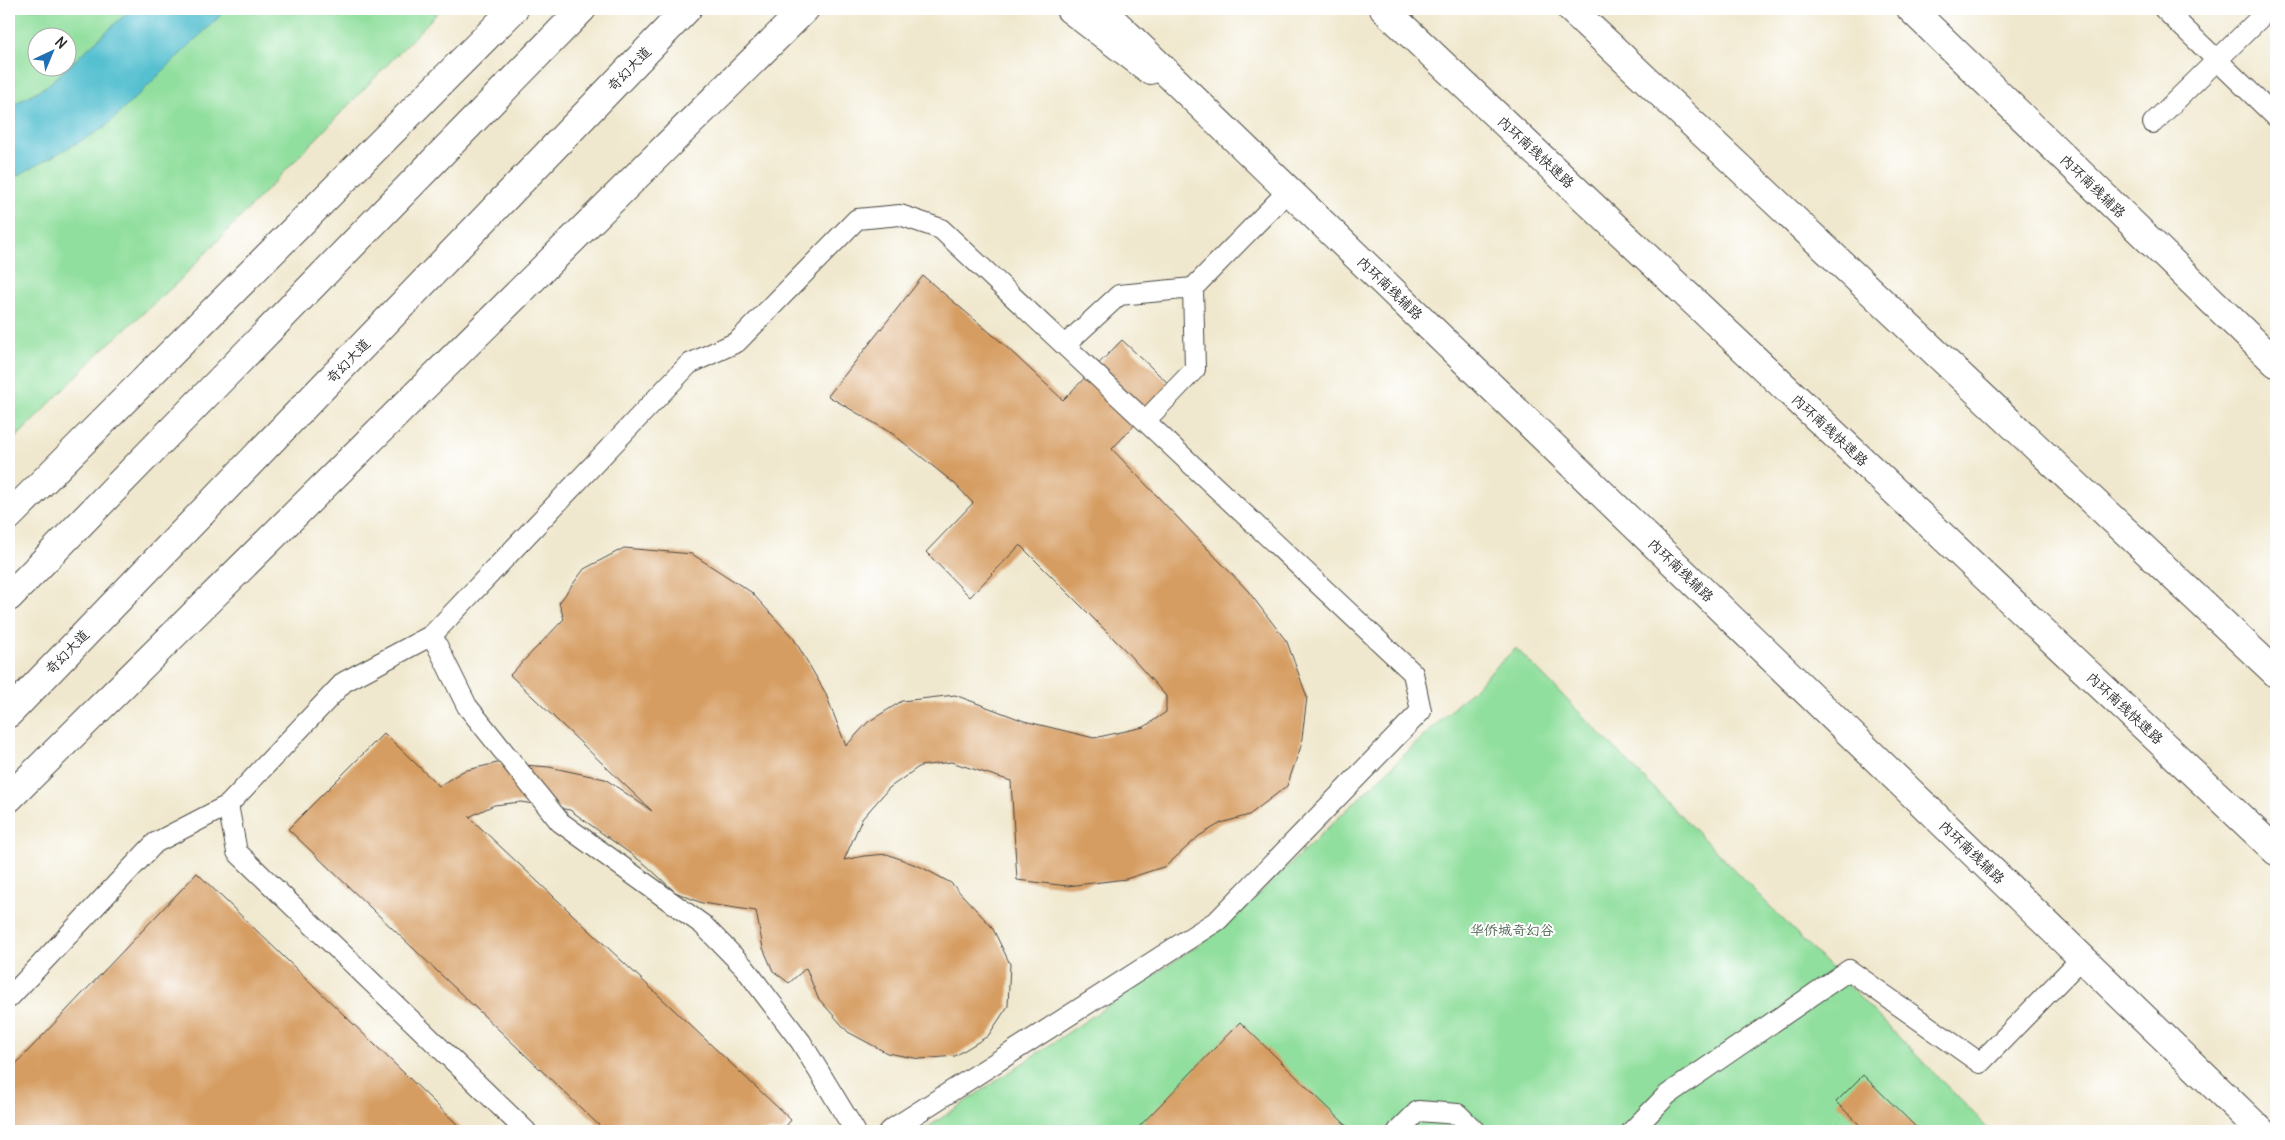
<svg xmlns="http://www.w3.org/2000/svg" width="2285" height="1140" font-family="Delius,'LXGW WenKai TC',sans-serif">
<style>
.green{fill:#91df9e;stroke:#5e8564;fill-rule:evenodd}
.water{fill:#55c0d0;stroke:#40767e}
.building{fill:#d69d62}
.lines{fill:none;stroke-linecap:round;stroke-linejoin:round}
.service-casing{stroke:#494743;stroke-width:22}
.tertiary-casing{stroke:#494743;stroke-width:30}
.secondary-casing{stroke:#494743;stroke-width:30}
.primary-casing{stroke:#494743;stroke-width:30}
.trunk-casing{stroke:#494743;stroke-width:30}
.service{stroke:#fff;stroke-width:20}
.tertiary{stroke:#fff;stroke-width:28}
.secondary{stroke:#fff;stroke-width:28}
.primary{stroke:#fff;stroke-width:28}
.trunk{stroke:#fff;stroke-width:28}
.labels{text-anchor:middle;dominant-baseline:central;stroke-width:4;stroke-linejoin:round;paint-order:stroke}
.street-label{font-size:14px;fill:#2b2b2b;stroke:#fff}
.park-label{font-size:14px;fill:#4a614e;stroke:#fff}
</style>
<rect width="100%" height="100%" fill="#fff"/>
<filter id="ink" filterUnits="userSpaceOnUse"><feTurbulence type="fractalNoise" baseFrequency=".02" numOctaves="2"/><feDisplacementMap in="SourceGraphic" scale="10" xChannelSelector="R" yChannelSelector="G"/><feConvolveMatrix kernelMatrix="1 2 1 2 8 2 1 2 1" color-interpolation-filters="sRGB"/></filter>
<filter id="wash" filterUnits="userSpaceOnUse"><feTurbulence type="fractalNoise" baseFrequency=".0096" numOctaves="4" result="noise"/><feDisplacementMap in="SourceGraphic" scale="20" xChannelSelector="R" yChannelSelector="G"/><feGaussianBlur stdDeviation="1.12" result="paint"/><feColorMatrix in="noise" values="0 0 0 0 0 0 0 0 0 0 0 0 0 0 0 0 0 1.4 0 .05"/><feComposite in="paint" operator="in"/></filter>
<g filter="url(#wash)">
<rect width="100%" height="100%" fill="#f0e8ce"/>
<g class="green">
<path d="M 9,9 L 441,9 L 177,283 L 104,348 L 9,445 ZM 38,38 L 68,38 L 68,68 L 38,68 Z"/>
<polygon points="1516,648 1991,1131 922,1131 1222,929"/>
</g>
<polygon class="water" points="131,9 227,9 104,128 13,178 9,178 9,107 48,85"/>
<g id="blocks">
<g class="building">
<polygon points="923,276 1000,341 1063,400 1122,340 1171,386 1112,449 1248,591 1287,642 1307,697 1301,746 1287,786 1249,815 1221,823 1199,836 1166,866 1126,879 1068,886 1017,880 1011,781 951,762 920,766 889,788 862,819 844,860 864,856 887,854 921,867 951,883 992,927 1010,964 1008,1006 988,1036 955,1056 920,1059 887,1053 848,1032 818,998 806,968 789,983 773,971 763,948 756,911 702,903 675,892 646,865 570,810 521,802 494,805 469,817 791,1120 782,1131 605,1131 288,829 384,733 439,786 463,771 497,763 549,767 605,779 652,811 510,675 564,619 559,603 584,569 624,548 692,554 751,592 794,639 825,692 846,746 868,722 902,701 955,695 1024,721 1094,738 1144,727 1166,712 1166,696 1124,649 1020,545 970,597 926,552 973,503 955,484 893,434 828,396"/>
<polygon points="197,873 464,1131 9,1131 9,1071"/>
<polygon points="1240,1022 1352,1131 1135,1131"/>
<polygon points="1863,1075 1920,1131 1866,1131 1836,1102"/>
</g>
</g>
</g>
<g filter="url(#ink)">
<use href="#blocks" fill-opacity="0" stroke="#494743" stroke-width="1"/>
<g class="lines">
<g class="service-casing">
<g id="service">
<polyline points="2164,9 2276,117"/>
<polyline points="2153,123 2269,9"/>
<polyline points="1193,288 1289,190"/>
<polyline points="1065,345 1119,295 1193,288 1195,369 1146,420"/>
<polyline points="432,635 467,706 560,822 703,925 744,967 801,1042 855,1131"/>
<polyline points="228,805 237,852 526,1131"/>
<polyline points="9,998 155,843 228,805 344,682 432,635 689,364 737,342 857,219 900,215 941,229 1413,673 1421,711 1218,920 889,1131"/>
<polyline points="1398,1131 1418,1111 1458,1114 1475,1131"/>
<polyline points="1632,1131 1667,1095 1849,970 1980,1063 2082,958"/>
</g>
</g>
<g class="tertiary-casing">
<g id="tertiary">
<polyline points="1070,9 1150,70"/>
<polyline points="9,516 514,9"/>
<polyline points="9,798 805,9"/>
</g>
</g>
<g class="secondary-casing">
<g id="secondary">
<polyline points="9,597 582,9"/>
<polyline points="9,713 687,9"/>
</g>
</g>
<g class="primary-casing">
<g id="primary">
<polyline points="1101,9 2261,1131"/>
<polyline points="1911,9 2276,363"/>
</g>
</g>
<g class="trunk-casing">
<g id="trunk">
<polyline points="1384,9 2276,851"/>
<polyline points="1571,9 2276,673"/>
</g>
</g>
<use href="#service" class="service"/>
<use href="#tertiary" class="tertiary"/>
<use href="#secondary" class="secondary"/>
<use href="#primary" class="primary"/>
<use href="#trunk" class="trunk"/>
</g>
</g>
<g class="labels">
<g class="street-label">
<text transform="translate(629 69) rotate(-46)">奇幻大道</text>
<text transform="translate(1536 152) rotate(43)">内环南线快速路</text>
<text transform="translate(2093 186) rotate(44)">内环南线辅路</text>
<text transform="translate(1390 288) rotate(44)">内环南线辅路</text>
<text transform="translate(348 361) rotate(-46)">奇幻大道</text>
<text transform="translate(1830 430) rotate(43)">内环南线快速路</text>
<text transform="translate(1681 570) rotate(44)">内环南线辅路</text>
<text transform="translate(67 652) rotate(-46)">奇幻大道</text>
<text transform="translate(2125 708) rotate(43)">内环南线快速路</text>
<text transform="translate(1972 852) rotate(44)">内环南线辅路</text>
</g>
<g class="park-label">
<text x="1512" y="930">华侨城奇幻谷</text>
</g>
</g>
<rect width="2285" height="1140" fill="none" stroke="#fff" stroke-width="30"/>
<g transform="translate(52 52) rotate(44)"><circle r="24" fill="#ffffff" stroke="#aaaaaa"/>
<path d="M0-4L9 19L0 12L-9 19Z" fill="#1f6fb2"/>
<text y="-8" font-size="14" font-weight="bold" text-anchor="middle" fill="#2b2b2b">N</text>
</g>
</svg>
